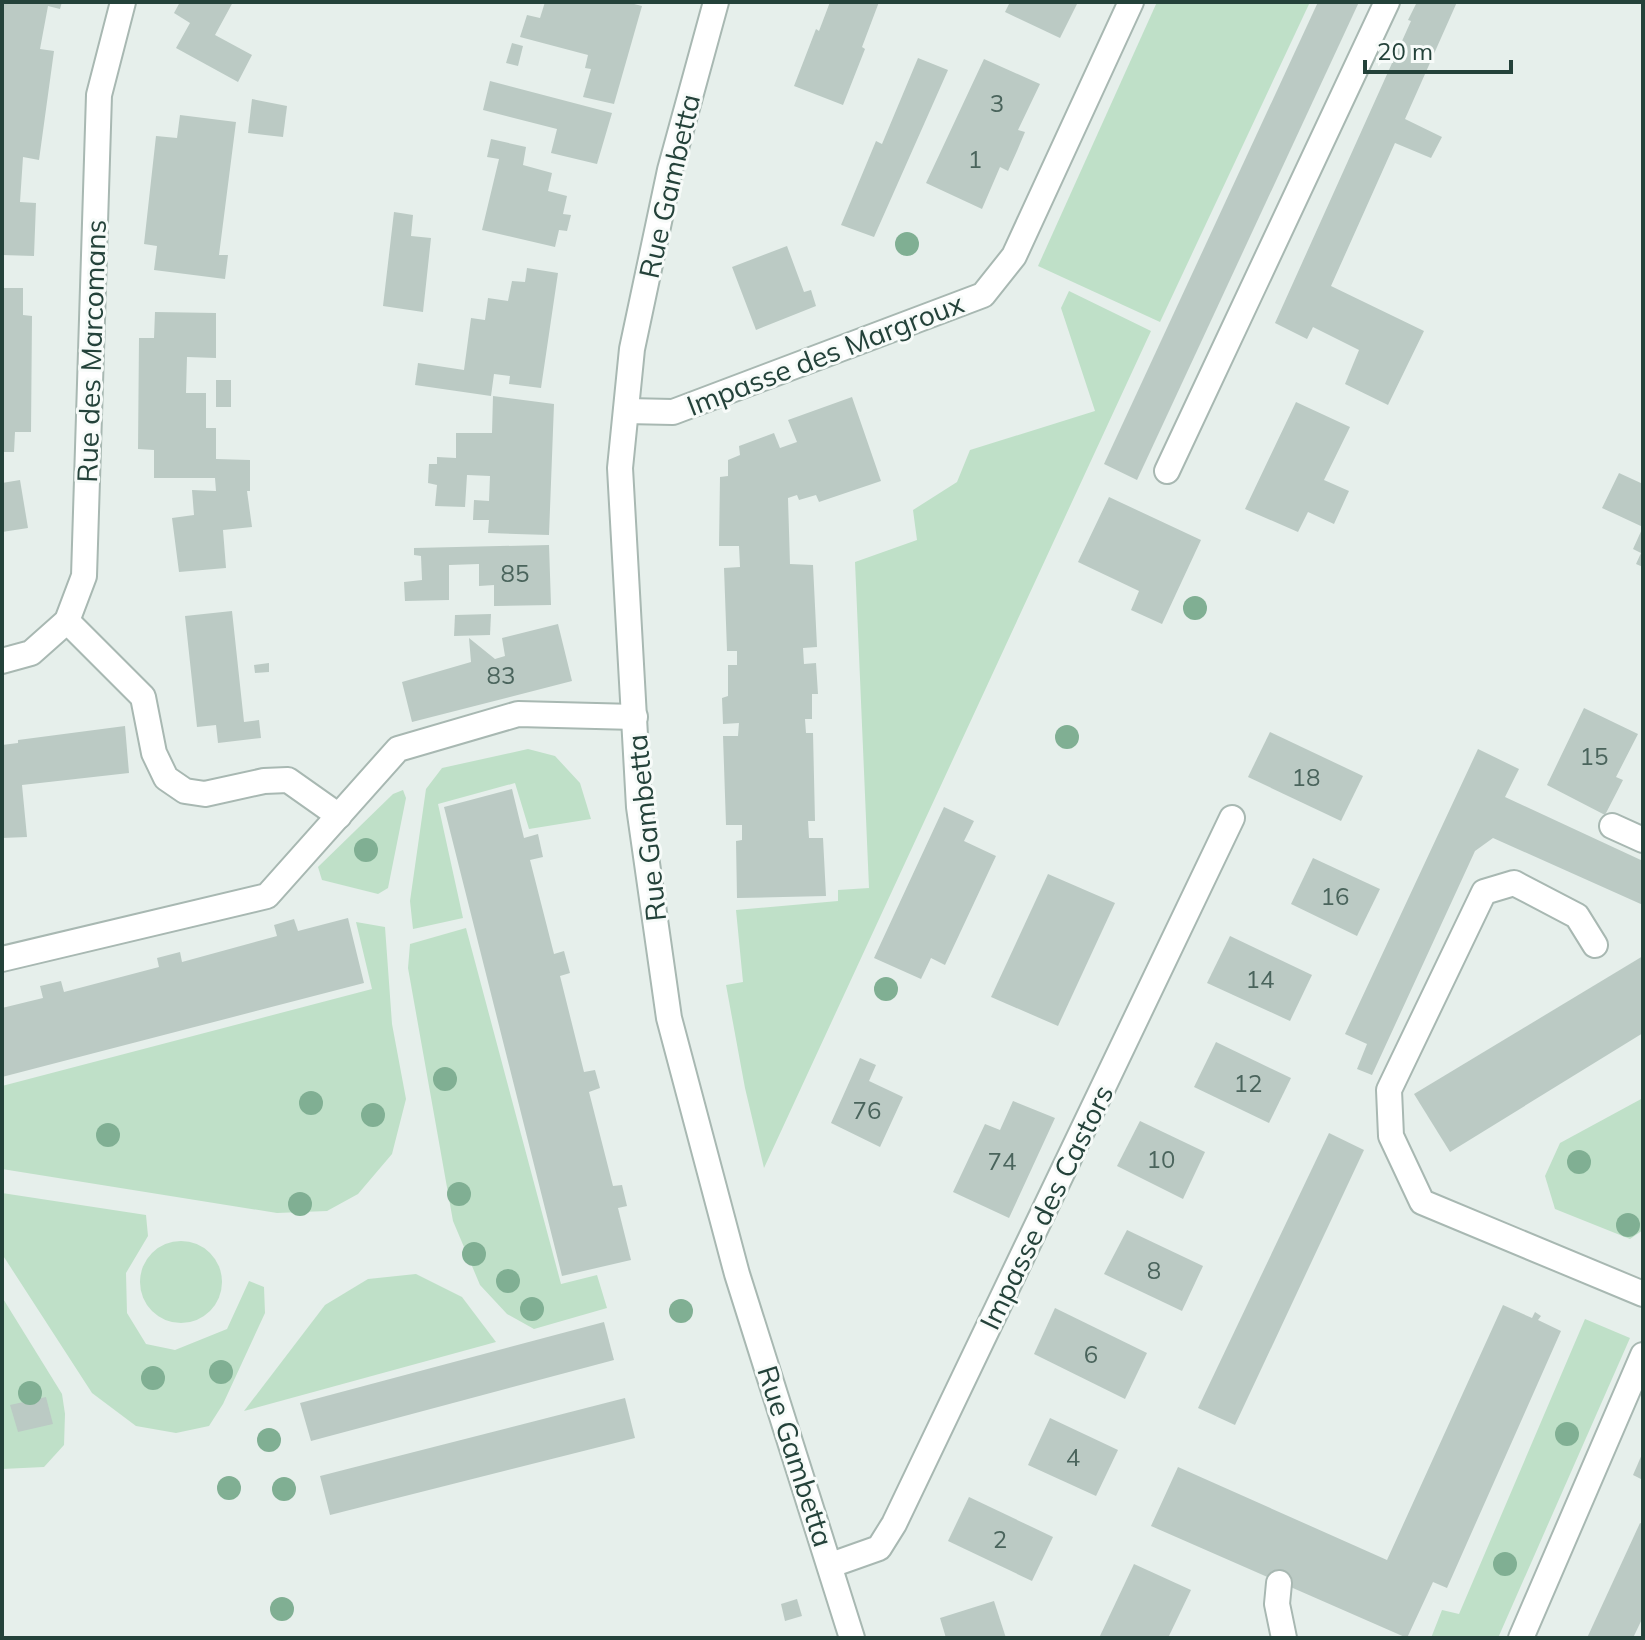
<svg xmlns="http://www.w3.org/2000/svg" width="1645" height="1640" font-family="Mulish,sans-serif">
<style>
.green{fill:#bfe0c8}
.building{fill:#bbcac4}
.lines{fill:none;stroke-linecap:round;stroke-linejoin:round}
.service-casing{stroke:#a8b8b2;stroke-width:28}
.minor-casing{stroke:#a8b8b2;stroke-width:28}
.service{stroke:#fff;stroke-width:24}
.minor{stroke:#fff;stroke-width:24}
.tree{fill:#80af93}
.labels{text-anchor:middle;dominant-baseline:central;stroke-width:6;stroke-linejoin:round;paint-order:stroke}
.number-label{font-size:24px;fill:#4a645c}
.street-label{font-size:28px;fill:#24423a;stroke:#f7fbf9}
</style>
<rect width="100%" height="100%" fill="#e6efeb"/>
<g class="green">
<polygon points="1157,2 1310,2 1160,322 1038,266"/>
<polygon points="1069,291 1151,331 764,1168 745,1088 726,985 743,982 736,910 838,901 838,890 869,888 855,562 917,540 913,510 957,482 970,450 1095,411 1061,308"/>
<polygon points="528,749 555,756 580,783 591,819 529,829 515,783 438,804 463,918 413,929 410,901 426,789 442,768"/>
<polygon points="403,790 406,798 388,888 378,894 322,880 318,867 393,794"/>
<polygon points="356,922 385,927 392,1024 406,1099 392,1154 358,1194 327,1211 277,1213 2,1169 2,1086 372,989"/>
<polygon points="466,928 561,1284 597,1275 607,1308 534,1329 507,1314 480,1285 453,1221 408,968 410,944"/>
<polygon points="1643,1098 1643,1230 1630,1239 1555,1209 1545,1176 1560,1143"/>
<polygon points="2,1193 146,1215 148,1236 126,1273 127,1313 146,1344 175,1350 227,1329 249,1281 264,1287 265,1313 223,1404 209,1426 176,1433 136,1426 92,1393 2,1254"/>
<circle cx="181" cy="1282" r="41"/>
<polygon points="416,1274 462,1297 496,1342 244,1411 325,1305 368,1279"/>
<polygon points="2,1297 62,1394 65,1414 64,1445 44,1467 2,1469"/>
<polygon points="1585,1319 1630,1338 1498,1638 1431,1638 1442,1610 1459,1614"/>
</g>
<g class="building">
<polygon points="2,2 62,2 60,9 48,6 40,49 54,51 39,160 23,157 20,202 36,203 34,256 2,255 2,66 4,49 2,48"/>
<polygon points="180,2 233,2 215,35 252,55 238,82 176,48 190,23 174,13"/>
<polygon points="545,2 626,2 642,6 614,104 583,97 591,69 585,68 588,55 520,37 527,15 540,18"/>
<polygon points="830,2 879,2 862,47 865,49 843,105 794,86 816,29 819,31"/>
<polygon points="1010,2 1078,2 1060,38 1005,12"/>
<polygon points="1318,2 1359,2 1137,480 1104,464"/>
<polygon points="1417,2 1457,2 1405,119 1442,137 1431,158 1395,143 1331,286 1424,331 1388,405 1345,384 1359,350 1313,327 1307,339 1275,323 1411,21 1408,20"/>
<polygon points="512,43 523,46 518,66 506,63"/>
<polygon points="918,58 948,70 874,237 841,225 876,141 882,144"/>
<polygon points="984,59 1040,84 1018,130 1025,132 1017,151 1008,171 1000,167 982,209 926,183"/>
<polygon points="490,81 612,113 597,164 551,153 557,129 483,110"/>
<polygon points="252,99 287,106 283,137 248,133"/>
<polygon points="180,115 236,122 219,255 228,255 225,279 154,270 157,246 144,244 156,136 177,138"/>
<polygon points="491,139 526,147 523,165 552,173 548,191 567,196 563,214 571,215 567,231 559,230 555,247 482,230 499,159 487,157"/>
<polygon points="394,212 413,215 411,236 431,238 423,312 383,306"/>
<polygon points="787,246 804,292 811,290 816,306 756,330 732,267"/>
<polygon points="527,268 558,273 541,388 509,384 510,376 494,374 491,396 415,385 418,363 464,370 471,318 485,320 488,298 508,301 512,281 525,282"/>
<polygon points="2,288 23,288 23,315 32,316 31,432 15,432 14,452 2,452"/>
<polygon points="155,312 216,313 216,358 187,357 186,393 206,393 206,428 216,428 216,459 250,460 250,491 247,491 252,527 223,530 226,568 179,572 172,518 194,515 192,490 216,491 215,478 154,478 154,450 138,449 139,338 154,338"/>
<rect x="216" y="380" width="15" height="27"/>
<polygon points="493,396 554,404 549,535 488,533 489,520 473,520 474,500 489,501 490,476 467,475 465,507 435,506 437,485 428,483 429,464 437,464 437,457 456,458 456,433 492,433"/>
<polygon points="852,397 881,481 819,502 816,495 799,500 797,495 788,498 790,564 813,565 817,647 803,648 804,664 816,663 818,694 812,694 812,719 805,719 806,733 813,733 815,821 808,821 809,838 823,838 826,896 737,898 736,841 742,840 742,825 726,825 723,736 738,736 739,723 723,724 722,698 728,696 728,665 737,665 737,651 727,651 724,568 740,567 739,546 719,546 720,477 728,476 728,460 740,455 739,446 774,433 780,448 797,442 788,420"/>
<polygon points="1296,402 1350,427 1324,480 1349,491 1334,524 1308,512 1298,532 1245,509"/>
<polygon points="1619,473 1643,484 1643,567 1636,564 1641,553 1633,549 1643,527 1602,508"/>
<polygon points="20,480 28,528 2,532 2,483"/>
<polygon points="1109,497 1201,540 1162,624 1131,610 1139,591 1078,562"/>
<polygon points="549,545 551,605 494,606 494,585 479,586 479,564 449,565 449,600 405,601 404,582 422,580 421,556 414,555 414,548"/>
<polygon points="232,611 244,722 259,720 261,738 218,743 216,725 197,727 185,616"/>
<polygon points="491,614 490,635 454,636 455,615"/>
<polygon points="558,624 572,681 412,722 402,682 471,662 469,638 495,659 505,656 502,638"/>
<polygon points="269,663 269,672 255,673 254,665"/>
<polygon points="1584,708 1638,734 1616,777 1623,780 1605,815 1547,785"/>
<polygon points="125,726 129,773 22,785 27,837 2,838 2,745 18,743 18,740"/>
<polygon points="1270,732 1363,776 1341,821 1248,777"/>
<polygon points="1478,749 1519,769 1505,797 1643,861 1643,905 1493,838 1475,851 1372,1075 1357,1069 1367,1044 1345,1034"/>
<polygon points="512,789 524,838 538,834 543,857 530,860 554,954 564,951 570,973 560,976 584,1072 595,1070 600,1088 589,1092 613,1186 622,1185 627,1206 618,1208 631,1260 562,1276 444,807"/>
<polygon points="944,807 974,821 964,841 996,856 945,965 931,958 921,979 874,958"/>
<polygon points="1313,858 1380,889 1357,936 1291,904"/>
<polygon points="1048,874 1115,903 1058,1026 991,997"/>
<polygon points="348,918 364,983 2,1077 2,1008 43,998 40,986 61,981 64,992 159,967 157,958 180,952 182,962 277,936 274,925 294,919 298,931"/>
<polygon points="1230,936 1312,975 1290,1021 1207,983"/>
<polygon points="1643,956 1643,1033 1450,1152 1414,1094"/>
<polygon points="1216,1042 1291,1078 1269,1123 1194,1087"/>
<polygon points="860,1058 876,1065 869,1081 903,1097 880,1147 831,1123"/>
<polygon points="1013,1101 1055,1118 1009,1218 953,1192 985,1124 1000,1130"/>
<polygon points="1140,1121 1205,1152 1183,1199 1117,1166"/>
<polygon points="1329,1133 1364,1150 1235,1425 1198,1408"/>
<polygon points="1127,1230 1203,1266 1182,1311 1104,1274"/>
<polygon points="1503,1305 1532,1318 1535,1312 1541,1316 1538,1320 1561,1331 1447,1588 1433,1582 1407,1638 1151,1526 1178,1467 1387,1560"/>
<polygon points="1055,1308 1147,1353 1125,1399 1034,1354"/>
<polygon points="604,1322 614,1360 311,1441 300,1403"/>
<polygon points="46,1397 53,1424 18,1432 10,1405"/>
<polygon points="625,1398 635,1438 330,1515 320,1476"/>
<polygon points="1050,1418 1118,1450 1096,1496 1028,1465"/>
<polygon points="1643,1452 1643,1480 1633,1475"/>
<polygon points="969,1497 1053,1537 1032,1581 948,1541"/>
<polygon points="1640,1523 1643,1524 1643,1617 1633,1638 1587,1638"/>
<polygon points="1134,1564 1191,1590 1168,1638 1099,1638"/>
<polygon points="797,1599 802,1616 785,1621 781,1604"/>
<polygon points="994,1601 1006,1638 946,1638 940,1618"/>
</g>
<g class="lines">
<g class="service-casing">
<g id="service">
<polyline points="1167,471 1387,2"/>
<polyline points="67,621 143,697 154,753 166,778 185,791 205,794 264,781 288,780 339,816"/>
<polyline points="1612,826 1643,840"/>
<polyline points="1595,945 1577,916 1514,883 1484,892 1389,1090 1391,1136 1422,1202 1643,1294"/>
<polyline points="2,959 267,896 398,749 518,714 635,717"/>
<polyline points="1279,1583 1277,1604 1284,1638"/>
<polyline points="1521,1638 1643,1355"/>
</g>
</g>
<g class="minor-casing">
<g id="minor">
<polyline points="716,2 670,170 632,349 620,468 639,807 669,1018 737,1274 852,1638"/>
<polyline points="626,411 673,412 983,295 1014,256 1131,2"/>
<polyline points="2,661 31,653 67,621 84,576 99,95 123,2"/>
<polyline points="831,1565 879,1548 894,1524 1232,818"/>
</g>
</g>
<use href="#service" class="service"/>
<use href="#minor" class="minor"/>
</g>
<g class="tree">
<circle cx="907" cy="244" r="12"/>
<circle cx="1195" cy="608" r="12"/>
<circle cx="1067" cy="737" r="12"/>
<circle cx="366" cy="850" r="12"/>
<circle cx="886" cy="989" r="12"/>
<circle cx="445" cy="1079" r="12"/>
<circle cx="311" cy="1103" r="12"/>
<circle cx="373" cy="1115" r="12"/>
<circle cx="108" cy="1135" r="12"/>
<circle cx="1579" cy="1162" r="12"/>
<circle cx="459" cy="1194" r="12"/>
<circle cx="300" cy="1204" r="12"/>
<circle cx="1628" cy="1225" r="12"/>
<circle cx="474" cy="1254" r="12"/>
<circle cx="508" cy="1281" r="12"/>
<circle cx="532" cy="1309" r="12"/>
<circle cx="681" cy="1311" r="12"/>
<circle cx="221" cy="1372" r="12"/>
<circle cx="153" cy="1378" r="12"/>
<circle cx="30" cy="1393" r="12"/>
<circle cx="1567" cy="1434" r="12"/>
<circle cx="269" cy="1440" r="12"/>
<circle cx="229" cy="1488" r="12"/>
<circle cx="284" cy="1489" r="12"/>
<circle cx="1505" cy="1564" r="12"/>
<circle cx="282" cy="1609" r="12"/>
</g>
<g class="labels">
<g class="number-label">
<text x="997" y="103">3</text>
<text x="975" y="159">1</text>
<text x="515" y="573">85</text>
<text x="501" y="675">83</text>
<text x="1594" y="756">15</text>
<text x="1306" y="777">18</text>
<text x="1335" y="896">16</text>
<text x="1260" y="979">14</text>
<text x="1248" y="1083">12</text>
<text x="867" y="1110">76</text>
<text x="1161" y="1159">10</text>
<text x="1002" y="1161">74</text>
<text x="1154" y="1270">8</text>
<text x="1091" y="1354">6</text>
<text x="1073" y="1457">4</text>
<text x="1000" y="1539">2</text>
</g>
<g class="street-label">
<text transform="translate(669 186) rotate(-77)">Rue Gambetta</text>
<text transform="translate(91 351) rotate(-88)">Rue des Marcomans</text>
<text transform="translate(825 354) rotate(-21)">Impasse des Margroux</text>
<text transform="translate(646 828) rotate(-96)">Rue Gambetta</text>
<text transform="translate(1046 1207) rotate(-64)">Impasse des Castors</text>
<text transform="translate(796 1456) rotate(72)">Rue Gambetta</text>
</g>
</g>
<rect width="1645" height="1640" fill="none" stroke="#24423a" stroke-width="8"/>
<path d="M1365 60v12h146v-12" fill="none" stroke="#24423a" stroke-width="4"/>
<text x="1377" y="60" font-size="24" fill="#24423a" stroke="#f7fbf9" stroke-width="6" paint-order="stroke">20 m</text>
</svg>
